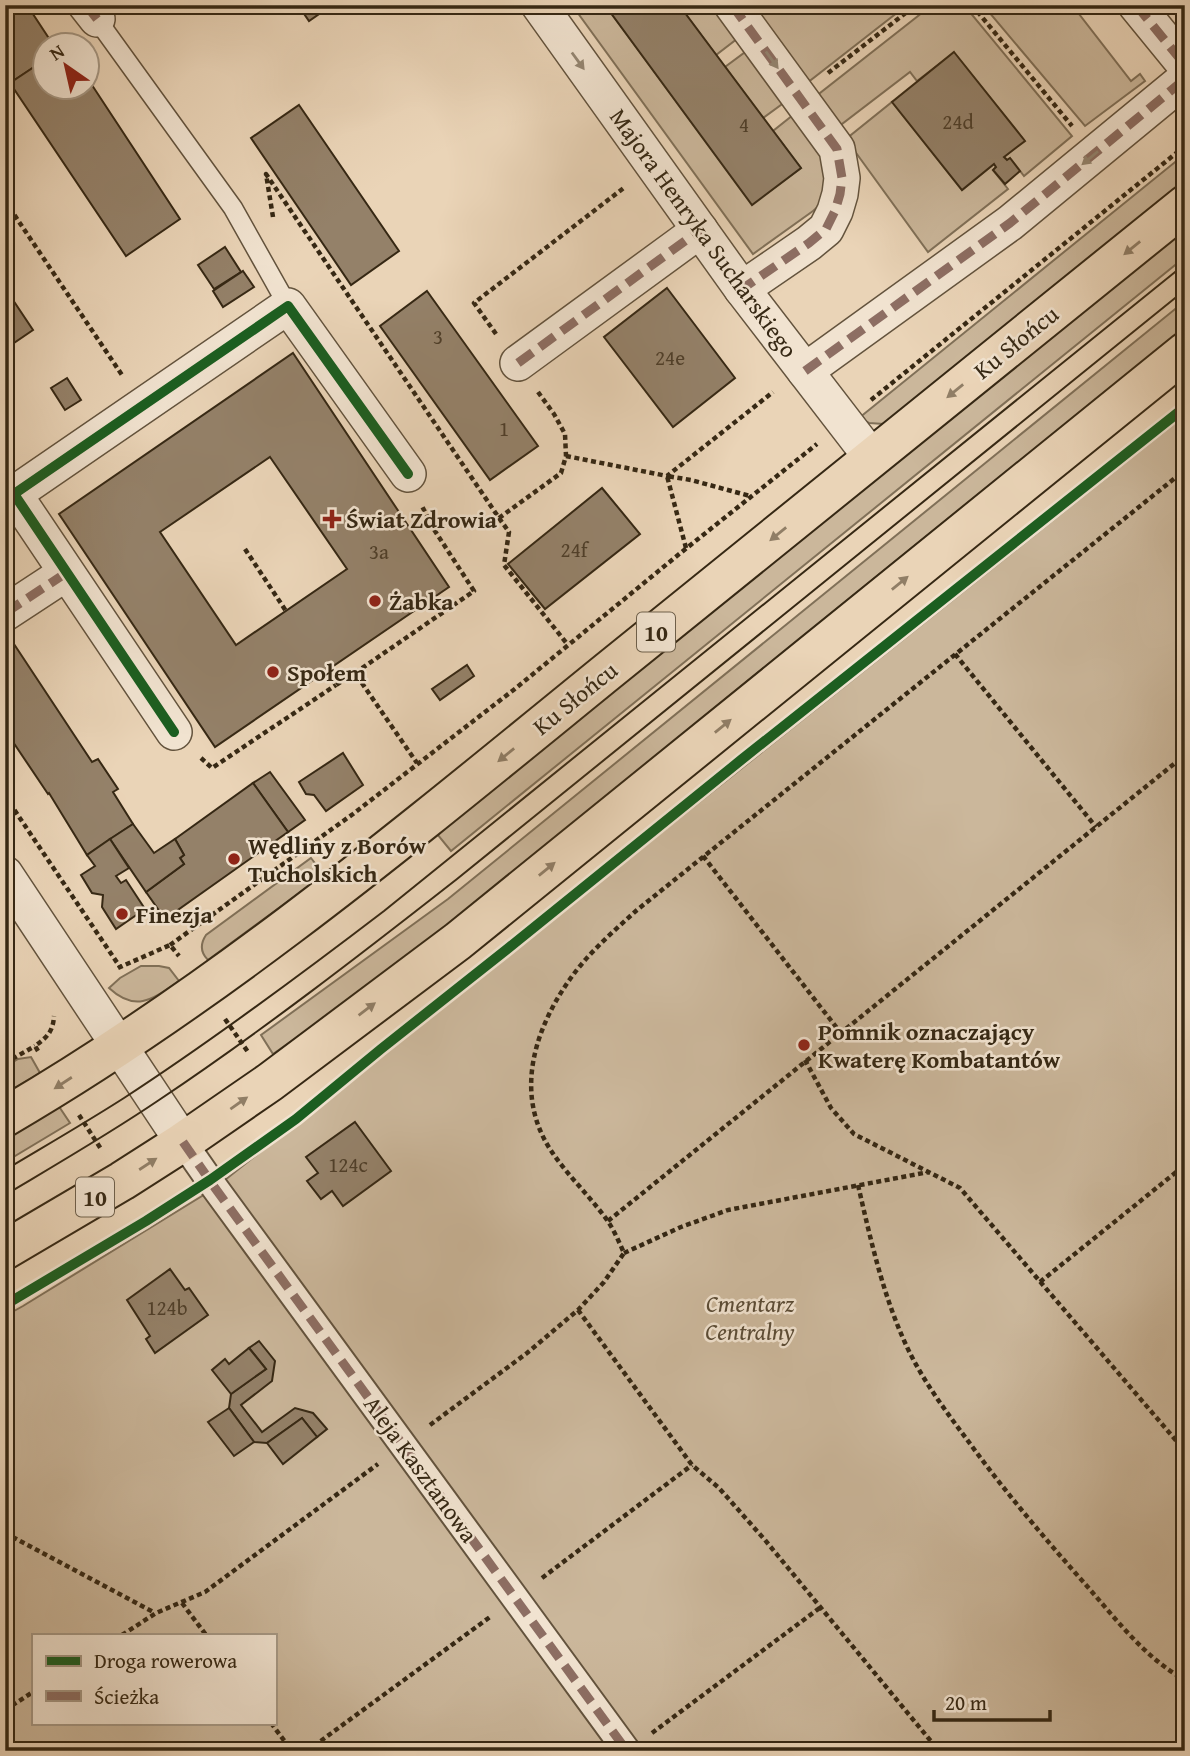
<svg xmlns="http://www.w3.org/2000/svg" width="1190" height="1756" font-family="'Gentium Book Plus',serif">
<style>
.green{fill:#cbb79b;stroke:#807058;stroke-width:2;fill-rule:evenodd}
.building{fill:#948169;stroke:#362814;stroke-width:2;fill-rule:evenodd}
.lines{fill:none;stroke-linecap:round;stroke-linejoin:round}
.service-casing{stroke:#63533d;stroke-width:21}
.pedestrian-casing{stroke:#63533d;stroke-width:30}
.minor-casing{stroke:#63533d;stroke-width:38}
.primary-casing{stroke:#362814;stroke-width:42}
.path{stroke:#362814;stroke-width:4.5;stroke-dasharray:5 3.5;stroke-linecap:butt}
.service{stroke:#f1e3d0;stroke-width:18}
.pedestrian{stroke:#f1e3d0;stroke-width:26}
.minor{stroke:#f1e3d0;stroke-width:35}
.primary{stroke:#ead4b7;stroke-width:38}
.tram{stroke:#362814;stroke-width:2}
.quiet{stroke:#8d6e63;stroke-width:9;stroke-dasharray:18 9;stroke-linecap:butt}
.cycleway-casing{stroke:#f1e3d0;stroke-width:15}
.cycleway{stroke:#1b5e20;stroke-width:10}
.oneway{fill:#948672}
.oneway2{fill:#907e66}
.poi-dot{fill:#8f2418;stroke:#f1e3d0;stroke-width:2.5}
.labels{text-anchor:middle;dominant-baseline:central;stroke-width:5;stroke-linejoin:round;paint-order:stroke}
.number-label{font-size:21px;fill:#4e3e29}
.shield{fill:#f1e3d0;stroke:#6e604c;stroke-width:2}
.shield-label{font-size:23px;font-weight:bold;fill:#362814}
.street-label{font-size:24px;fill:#362814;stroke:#f1e3d0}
.poi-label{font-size:24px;font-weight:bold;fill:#362814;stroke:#f1e3d0;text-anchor:start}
.park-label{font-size:24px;font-style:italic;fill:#5b4c36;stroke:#f1e3d0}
</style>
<rect width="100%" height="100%" fill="#ead4b7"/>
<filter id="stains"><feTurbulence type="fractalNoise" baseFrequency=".00286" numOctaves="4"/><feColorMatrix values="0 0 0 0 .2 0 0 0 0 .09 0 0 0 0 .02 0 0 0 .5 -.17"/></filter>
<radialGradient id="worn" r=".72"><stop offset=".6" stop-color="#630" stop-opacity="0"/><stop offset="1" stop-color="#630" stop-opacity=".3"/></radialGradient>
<g class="green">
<polygon points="572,5 605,5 752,204 801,168 773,131 798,111 829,170 821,204 813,211 753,254"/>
<polygon points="679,5 720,5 742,35 716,55"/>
<polygon points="749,5 907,5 807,83"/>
<polygon points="932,5 964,5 1072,136 1024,176 1010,158 1007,160 1004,157 1024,140 954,53 917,81 910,72 838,127 815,97"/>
<polygon points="983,5 1072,5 1131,81 1140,74 1145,81 1085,126"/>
<polygon points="752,47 789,99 763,118 725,67"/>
<polygon points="892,102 962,190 994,164 996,167 993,170 1008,189 928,252 846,139"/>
<polygon points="1185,154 1185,181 884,424 869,423 859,418"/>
<polygon points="1185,226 1185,257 451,851 437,834"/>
<polygon points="1185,301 1185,328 800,638 446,928 373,984 273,1054 261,1035 448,899"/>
<path d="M 1185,415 L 1185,1751 L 5,1751 L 5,1316 L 23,1306 L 215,1188 ZM 33,1635 L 275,1635 L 275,1723 L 33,1723 Z"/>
<path d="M 311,858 L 324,875 L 208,960 C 200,952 200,944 206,935 Z"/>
<path d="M 141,966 L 159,966 L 169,968 L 179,981 C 153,999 136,1013 109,988 L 120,978 Z"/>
<polygon points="31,1057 40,1073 5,1094 5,1067 18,1059"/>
<polygon points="58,1105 70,1123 5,1162 5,1136"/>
</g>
<g class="building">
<polygon points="5,5 27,5 54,46 46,46 46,59 10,83 5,77"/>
<polygon points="298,5 332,5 309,21"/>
<polygon points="605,5 679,5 801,168 752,205"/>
<polygon points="954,52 1025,141 1004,157 1007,160 1010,158 1020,171 1005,184 993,170 996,167 994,164 962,190 892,102"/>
<polygon points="46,59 46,88 88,88 88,79 180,219 126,256 10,83"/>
<polygon points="299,105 399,251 351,285 251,138"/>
<polygon points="225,247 241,272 214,289 198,265"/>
<polygon points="243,271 254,287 223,307 213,291"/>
<polygon points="5,288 33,330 5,349"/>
<polygon points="667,288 735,378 673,427 604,337"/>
<polygon points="427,291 538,446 490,480 380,326"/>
<path d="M 293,353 L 449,587 L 215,747 L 59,514 ZM 270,457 L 347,569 L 236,645 L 160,532 Z"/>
<polygon points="67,378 81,400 65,410 51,388"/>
<polygon points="602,488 640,534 545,609 508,564"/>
<polygon points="8,635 92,762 98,759 118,789 113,792 133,824 87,855 49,793 48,794 5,730 5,637"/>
<polygon points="467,665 474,676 440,700 432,689"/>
<polygon points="343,753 363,785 326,811 314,795 306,794 299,782"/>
<polygon points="270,772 305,820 288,832 253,783"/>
<polygon points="253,783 288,832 165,919 146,892 184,864 180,858 184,855 175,839"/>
<polygon points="133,824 154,853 175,839 184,855 180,858 184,864 146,892 110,839"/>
<polygon points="110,839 129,868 116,876 121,883 126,880 145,909 116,929 102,907 103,895 92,893 81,875 95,866 87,855"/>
<polygon points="355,1122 391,1171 343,1206 332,1191 321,1199 307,1181 318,1173 306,1157"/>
<polygon points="170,1269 185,1290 189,1288 208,1315 155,1353 146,1339 150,1336 127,1300"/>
<polygon points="259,1341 275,1361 272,1381 241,1405 262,1432 295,1408 313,1413 327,1429 317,1437 302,1418 267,1443 254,1442 229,1408 231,1394 266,1369 249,1348"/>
<polygon points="249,1348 266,1369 231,1394 212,1370 225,1359 229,1364"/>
<polygon points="229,1408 254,1442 234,1456 208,1422"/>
<polygon points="302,1418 317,1437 283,1464 267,1443"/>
</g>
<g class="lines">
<g class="service-casing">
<polyline id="service" points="103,28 233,208 288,306"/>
</g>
<g class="pedestrian-casing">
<polyline id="pedestrian" points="183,1142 215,1188 627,1751"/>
</g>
<g class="minor-casing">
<g id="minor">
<polyline points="86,5 97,19"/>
<polyline points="539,5 742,289 872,458"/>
<polyline points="732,5 837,149 842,178 840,194 835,211 826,229 809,243 742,289"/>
<polyline points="1136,5 1185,65"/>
<polyline points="518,363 700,230"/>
<polyline points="805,371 1010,223 1185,79"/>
<polyline points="5,613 66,573"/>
<polyline points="174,732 14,494 288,306 408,474"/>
<path d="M 5,874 C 65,963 123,1053 183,1142"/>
</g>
</g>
<g class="primary-casing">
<g id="primary">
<path d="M 5,1117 C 221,991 414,829 607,672 C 799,516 992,361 1185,205"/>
<polyline points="5,1250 122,1181 183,1142 270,1082 458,941 1185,352"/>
</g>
</g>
<g class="path">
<polyline points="972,5 1072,126"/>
<polyline points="828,73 916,5"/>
<polyline points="5,201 122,375"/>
<polyline points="273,217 266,174 499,518 561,473 566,456 565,434 554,414 538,392"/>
<polyline points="496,334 474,303 625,187"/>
<polyline points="871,400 1185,146"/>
<polyline points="566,456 667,476 773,392"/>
<polyline points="499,518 509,532 504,565 568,645"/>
<polyline points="686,548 667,476 691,480 750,496"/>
<polyline points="245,549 286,611"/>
<polyline points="955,654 1096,827"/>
<polyline points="327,671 336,685 355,673 417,763"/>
<polyline points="355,673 474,591 433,528 422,506"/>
<polyline points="201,758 212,768 336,685"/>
<polyline points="5,796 120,967"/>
<polyline points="703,856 840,1032"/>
<polyline points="170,945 353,814 516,688 678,555 817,444"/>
<polyline points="118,968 170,945 179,956"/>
<polyline points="225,1019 248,1052"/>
<path d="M 38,1051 L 35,1046 C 47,1037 53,1032 54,1016"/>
<polyline points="805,1060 831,1108 854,1134 960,1188 1185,1451"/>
<polyline points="5,1063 35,1046"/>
<polyline points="79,1115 101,1149"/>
<path d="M 858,1185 C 871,1241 883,1296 907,1347 C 924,1383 948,1414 971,1445 C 1007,1494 1046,1540 1086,1585 C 1116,1619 1145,1658 1185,1680"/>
<polyline points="608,1221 1185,755"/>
<polyline points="624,1253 681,1227 728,1210 929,1172"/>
<polyline points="1040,1282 1185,1165"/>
<polyline points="578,1310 692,1465 719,1488 765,1540 939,1751"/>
<path d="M 430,1425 L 527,1353 L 578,1310 L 604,1282 L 624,1253 C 619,1242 614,1230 607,1220 C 589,1195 566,1174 550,1149 C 512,1090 537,1022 576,971 C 594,948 616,929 637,910 L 1185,470"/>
<polyline points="5,1533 155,1613"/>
<polyline points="542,1578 692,1465"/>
<polyline points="182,1603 206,1635"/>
<polyline points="122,1635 156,1613 205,1592 378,1464"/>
<polyline points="5,1710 33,1692"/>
<polyline points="271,1723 292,1751"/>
<polyline points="652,1733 821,1607"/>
<polyline points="307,1751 490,1617"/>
<polyline points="1173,1751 1185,1726"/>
</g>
<use href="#service" class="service"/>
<use href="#pedestrian" class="pedestrian"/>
<use href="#minor" class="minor"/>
<use href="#primary" class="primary"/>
<g class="tram">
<path d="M 5,1170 C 45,1146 85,1123 124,1098 C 213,1040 299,976 384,911 L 1185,264"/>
<path d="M 5,1195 C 57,1164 109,1134 159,1100 C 262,1031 360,955 457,879 L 1185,290"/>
</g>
<g class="quiet">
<polyline points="86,5 97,19"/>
<polyline points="732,5 837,149 842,178 840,194 835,211 826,229 809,243 742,289"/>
<polyline points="1136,5 1185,65"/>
<polyline points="518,363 700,230"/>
<polyline points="805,371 1010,223 1185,79"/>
<polyline points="5,613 66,573"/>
<polyline points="183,1142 215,1188 627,1751"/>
</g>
<g class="cycleway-casing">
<g id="cycleway">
<polyline points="174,732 14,494 288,306 408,474"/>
<polyline points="5,1305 146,1221 210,1180 296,1119 381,1049 506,950 741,760 1185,407"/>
</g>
</g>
<use href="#cycleway" class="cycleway"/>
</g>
<defs><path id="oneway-solid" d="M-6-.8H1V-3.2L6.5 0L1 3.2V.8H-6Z" transform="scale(1.75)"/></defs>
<g class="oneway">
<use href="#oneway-solid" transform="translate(772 60) rotate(54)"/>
<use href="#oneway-solid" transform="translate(578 61) rotate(54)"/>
<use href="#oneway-solid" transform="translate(1090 158) rotate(140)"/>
</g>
<g class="oneway2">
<use href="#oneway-solid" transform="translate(1132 248) rotate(141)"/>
<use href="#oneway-solid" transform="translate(955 391) rotate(141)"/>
<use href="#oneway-solid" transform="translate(778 534) rotate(141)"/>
<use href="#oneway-solid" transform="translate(900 583) rotate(-39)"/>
<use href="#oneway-solid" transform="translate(723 726) rotate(-39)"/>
<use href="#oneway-solid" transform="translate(506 755) rotate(141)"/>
<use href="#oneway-solid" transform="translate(547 869) rotate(-39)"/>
<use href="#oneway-solid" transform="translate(367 1009) rotate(-37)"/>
<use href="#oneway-solid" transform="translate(63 1083) rotate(147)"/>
<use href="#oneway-solid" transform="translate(239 1103) rotate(-35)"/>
<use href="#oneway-solid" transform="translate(148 1164) rotate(-33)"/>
</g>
<g class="poi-dot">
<path d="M328.5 508.5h7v7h7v7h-7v7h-7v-7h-7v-7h7z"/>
<circle cx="375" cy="601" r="7"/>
<circle cx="273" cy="672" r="7"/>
<circle cx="234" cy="859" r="7"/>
<circle cx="122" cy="914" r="7"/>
<circle cx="804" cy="1045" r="7"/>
</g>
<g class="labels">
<g class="number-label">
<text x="958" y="121">24d</text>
<text x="744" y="124">4</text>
<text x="438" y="336">3</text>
<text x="670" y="357">24e</text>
<text x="504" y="428">1</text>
<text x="574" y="549">24f</text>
<text x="379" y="551">3a</text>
<text x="348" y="1164">124c</text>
<text x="167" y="1307">124b</text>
</g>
<g class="shield">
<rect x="637" y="612.5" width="38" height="39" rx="5"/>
<rect x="76" y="1177.5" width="38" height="39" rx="5"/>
</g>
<g class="shield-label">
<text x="656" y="632">10</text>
<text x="95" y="1197">10</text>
</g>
<g class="street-label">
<text transform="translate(704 233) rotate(54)">Majora Henryka Sucharskiego</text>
<text transform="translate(1016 342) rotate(-39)">Ku Słońcu</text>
<text transform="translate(575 698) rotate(-39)">Ku Słońcu</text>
<text transform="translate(421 1469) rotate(54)">Aleja Kasztanowa</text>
</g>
<g class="poi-label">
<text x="346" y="519">Świat Zdrowia</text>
<text x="389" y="601">Żabka</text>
<text x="287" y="672">Społem</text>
<text x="248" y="845">Wędliny z Borów<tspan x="248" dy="28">Tucholskich</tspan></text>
<text x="136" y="914">Finezja</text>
<text x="818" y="1031">Pomnik oznaczający<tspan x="818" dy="28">Kwaterę Kombatantów</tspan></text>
</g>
<g class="park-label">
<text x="750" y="1303">Cmentarz<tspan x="750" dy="28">Centralny</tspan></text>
</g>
</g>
<rect width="1190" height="1756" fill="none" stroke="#ead4b7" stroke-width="28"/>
<rect x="7" y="7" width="1176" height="1742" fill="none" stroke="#362814" stroke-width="3.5"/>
<rect x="14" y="14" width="1162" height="1728" fill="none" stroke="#362814" stroke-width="2"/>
<rect x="32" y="1634" width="245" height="91" fill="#f1e3d0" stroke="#a69885" stroke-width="2"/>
<rect x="46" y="1656" width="35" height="10" fill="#1b5e20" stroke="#a69885" stroke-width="2"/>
<text x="94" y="1668" font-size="21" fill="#362814">Droga rowerowa</text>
<rect x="46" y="1691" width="35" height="10" fill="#8d6e63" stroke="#a69885" stroke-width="2"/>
<text x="94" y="1704" font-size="21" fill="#362814">Ścieżka</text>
<g transform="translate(66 66) rotate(326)"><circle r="33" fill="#f1e3d0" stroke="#a69885" stroke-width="2"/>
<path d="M0-5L12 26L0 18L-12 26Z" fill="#8f2418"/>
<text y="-10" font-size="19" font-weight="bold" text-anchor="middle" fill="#362814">N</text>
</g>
<path d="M934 1710v10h116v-10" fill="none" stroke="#362814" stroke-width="3.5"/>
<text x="945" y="1710" font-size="21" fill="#362814" stroke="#f1e3d0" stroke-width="5" paint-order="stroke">20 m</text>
<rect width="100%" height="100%" filter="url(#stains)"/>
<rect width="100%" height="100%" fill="url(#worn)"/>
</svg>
